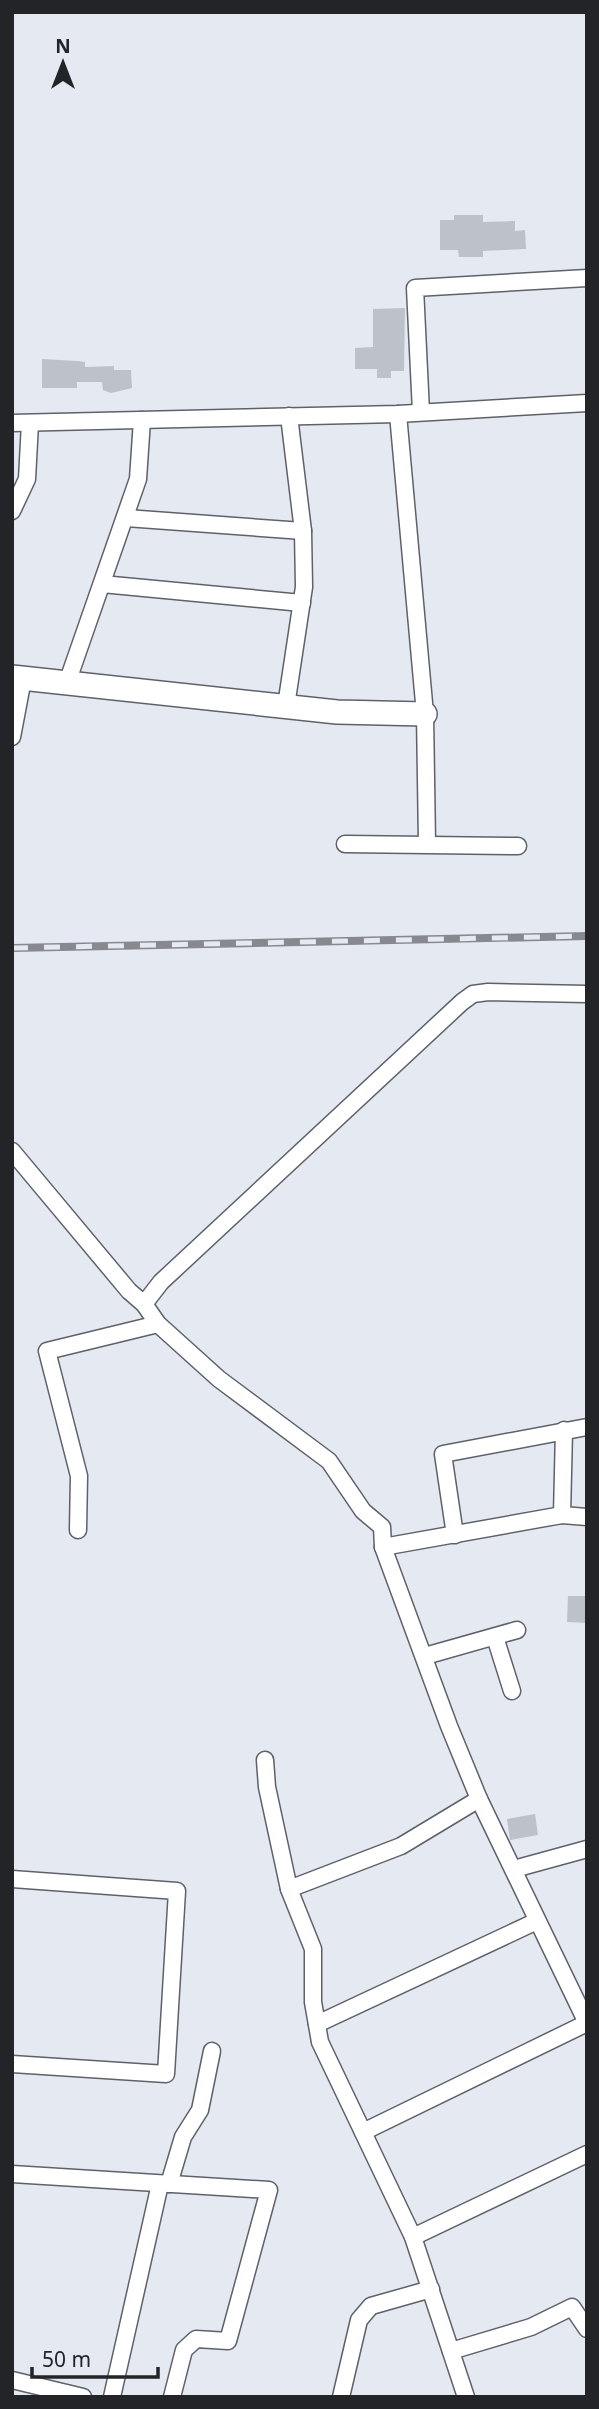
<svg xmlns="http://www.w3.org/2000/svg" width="599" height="2409" font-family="'Noto Sans',sans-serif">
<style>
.building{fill:#bdc1ca}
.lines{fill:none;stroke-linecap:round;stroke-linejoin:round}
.street-casing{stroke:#5e6169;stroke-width:19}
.secondary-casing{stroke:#5e6169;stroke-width:26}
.street{stroke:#fff;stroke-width:16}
.secondary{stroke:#fff;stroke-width:23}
.rail-casing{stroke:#87898f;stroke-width:8}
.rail{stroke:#e5e9f2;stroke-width:5;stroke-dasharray:16;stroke-linecap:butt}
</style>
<rect width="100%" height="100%" fill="#e5e9f2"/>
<g class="building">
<polygon points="454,215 483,215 483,222 515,221 515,231 525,230 526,249 483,251 483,257 459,257 458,250 440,250 440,220 454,220"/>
<polygon points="405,308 404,371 391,371 391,378 377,378 377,369 355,369 355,348 373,347 373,309"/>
<polygon points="42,359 77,361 85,362 85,367 114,366 114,370 131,370 132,388 111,393 103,390 102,382 77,382 77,388 42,388"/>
<polygon points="568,1596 587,1596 587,1623 567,1622"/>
<polygon points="535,1814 538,1835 510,1840 507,1819"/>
</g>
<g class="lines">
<g class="street-casing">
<g id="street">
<polyline points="421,412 415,288 587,278"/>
<polyline points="398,414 425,714 427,844"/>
<polyline points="12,423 398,414 587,403"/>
<polyline points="12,511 27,479 30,423"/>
<polyline points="126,518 303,531"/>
<polyline points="102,584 302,603"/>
<polyline points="67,683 138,479 142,420"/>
<polyline points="286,706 304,587 303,531 289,416"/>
<polyline points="12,737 23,679"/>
<polyline points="345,844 518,846"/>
<polyline points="12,1151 129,1291 144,1304 158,1324 219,1379 329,1461 363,1511 382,1527 383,1547 449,1726 479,1799 587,2023"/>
<polyline points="144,1304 161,1282 462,1002 473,994 488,992 587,994"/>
<polyline points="562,1515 564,1430"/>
<polyline points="78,1530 79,1476 47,1351 158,1324"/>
<polyline points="455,1535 443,1454 587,1427"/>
<polyline points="383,1547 562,1515 587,1517"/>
<polyline points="495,1637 512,1691"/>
<polyline points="425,1656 517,1630"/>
<polyline points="265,1760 267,1787 289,1889 313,1949 313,2002 320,2042 413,2237 466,2397"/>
<polyline points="514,1869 587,1849"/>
<polyline points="12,1879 177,1891 166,2074 12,2064"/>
<polyline points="289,1889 401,1846 479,1799"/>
<polyline points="317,2024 537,1921"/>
<polyline points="363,2132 587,2023"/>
<polyline points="12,2174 269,2190 228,2341 196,2339 184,2350 172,2397"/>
<polyline points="169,2184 183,2137 200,2110 212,2051"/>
<polyline points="413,2237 587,2154"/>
<polyline points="451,2351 531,2327 572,2307 587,2329"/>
<polyline points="12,2380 83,2397"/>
<polyline points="112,2397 160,2184"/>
<polyline points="341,2397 359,2320 371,2306 431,2289"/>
</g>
</g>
<g class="secondary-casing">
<polyline id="secondary" points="12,677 337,712 425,714"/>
</g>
<use href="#street" class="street"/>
<use href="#secondary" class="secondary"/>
<g class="rail-casing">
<polyline id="rail" points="12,948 587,936"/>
</g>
<use href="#rail" class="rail"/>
</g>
<rect width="599" height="2409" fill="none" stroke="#232427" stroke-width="28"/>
<g transform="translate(63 63)" stroke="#e5e9f2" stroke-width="5" paint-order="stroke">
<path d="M0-5L12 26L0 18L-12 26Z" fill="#232427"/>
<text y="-10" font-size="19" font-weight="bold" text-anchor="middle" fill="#232427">N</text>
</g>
<path d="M32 2367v10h126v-10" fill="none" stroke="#232427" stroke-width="3.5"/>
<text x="42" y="2367" font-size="21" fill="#232427" stroke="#e5e9f2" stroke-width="5" paint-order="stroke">50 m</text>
</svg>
